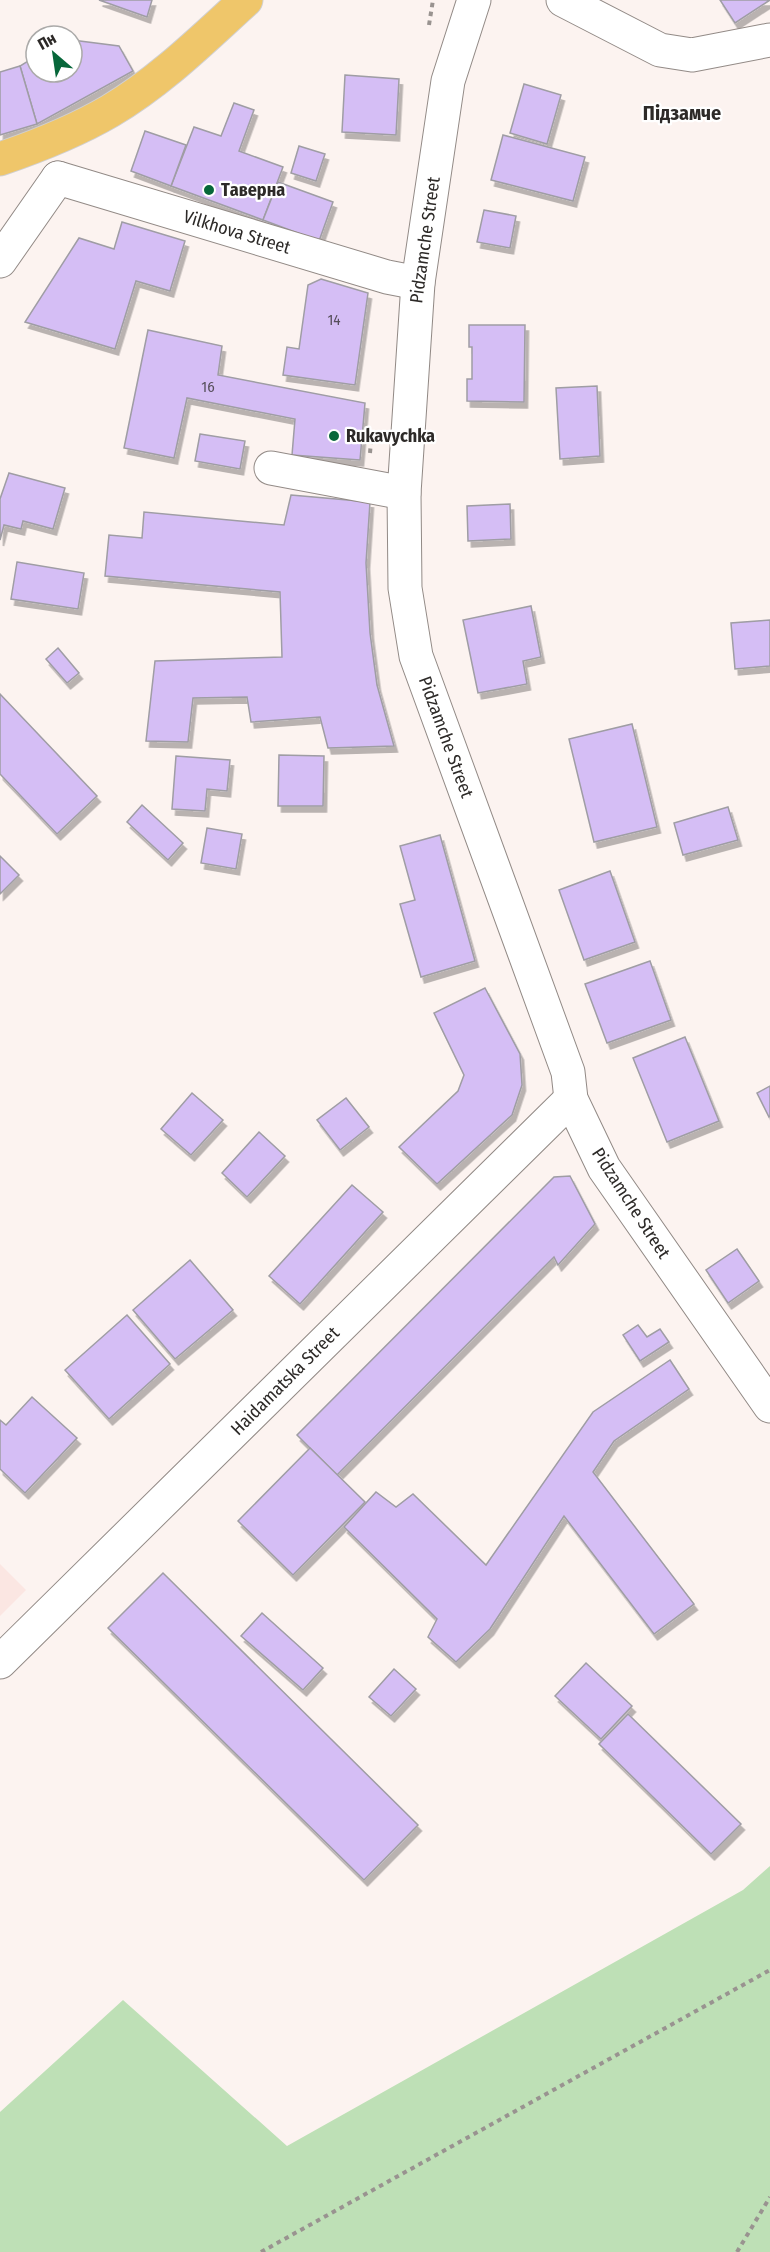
<svg xmlns="http://www.w3.org/2000/svg" width="770" height="2252" font-family="'Fira Sans Condensed',sans-serif">
<style>
.education{fill:#fbe6e2}
.green{fill:#bee0b6}
.building{fill:#d5bef5;stroke:#9f9da4;stroke-width:1.5;filter:url(#shadow)}
.lines{fill:none;stroke-linecap:round;stroke-linejoin:round}
.minor-casing{stroke:#928a86;stroke-width:35}
.major-casing{stroke:#d1d0d0;stroke-width:35}
.path{stroke:#999390;stroke-width:4;stroke-dasharray:4.5 4.5;stroke-linecap:butt}
.minor{stroke:#fff;stroke-width:33}
.major{stroke:#efc66a;stroke-width:33}
.poi-dot{fill:#07673a;stroke:#fff;stroke-width:2}
.labels{text-anchor:middle;dominant-baseline:central;stroke-width:4.5;stroke-linejoin:round;paint-order:stroke}
.number-label{font-size:15px;fill:#574f5b}
.poi-label{font-size:18px;font-weight:bold;fill:#2d2a28;stroke:#fff;text-anchor:start}
.street-label{font-size:18px;fill:#2d2a28;stroke:#fff}
.neighbourhood-label{font-size:20px;font-weight:bold;fill:#2d2a28;stroke:#fff}
</style>
<defs>
<filter id="shadow"><feDropShadow dx="3.5" dy="6" stdDeviation="0" flood-color="#0004"/></filter>
</defs>
<rect width="100%" height="100%" fill="#fcf3f0"/>
<polygon class="education" points="0,1564 26,1590 0,1616"/>
<polygon class="green" points="770,1866 770,2252 0,2252 0,2112 123,2000 287,2146 743,1890"/>
<g class="building">
<polygon points="99,0 152,0 147,17"/>
<polygon points="720,0 770,0 735,23"/>
<polygon points="72,40 119,46 133,71 37,124 20,66 36,56 36,72 72,72"/>
<polygon points="20,66 37,124 0,135 0,72"/>
<polygon points="345,75 399,79 396,135 342,132"/>
<polygon points="524,84 561,95 547,144 510,133"/>
<polygon points="234,103 254,110 239,151 283,167 263,220 171,186 194,127 221,136"/>
<polygon points="145,131 186,145 171,186 131,171"/>
<polygon points="503,135 585,157 573,201 491,180"/>
<polygon points="299,146 325,154 316,181 291,173"/>
<polygon points="278,182 333,202 319,241 263,220"/>
<polygon points="484,210 516,216 510,248 477,242"/>
<polygon points="122,222 185,241 170,291 136,281 115,349 25,322 79,238 114,249"/>
<polygon points="321,279 368,293 355,385 283,375 287,347 299,349 308,285"/>
<polygon points="469,325 525,325 524,402 467,401 467,379 472,379 472,347 469,347"/>
<polygon points="148,330 222,346 218,375 365,403 360,460 292,455 295,419 187,398 174,458 124,448"/>
<polygon points="597,386 600,456 560,459 556,388"/>
<polygon points="200,434 245,441 240,469 195,461"/>
<polygon points="9,473 65,488 53,529 23,521 21,529 4,525 0,540 0,499"/>
<polygon points="291,495 370,502 366,563 370,633 377,685 394,746 328,748 320,717 251,722 247,697 193,698 188,742 146,741 155,661 282,657 280,592 105,576 109,535 142,538 144,512 284,525"/>
<polygon points="510,504 511,539 468,541 467,506"/>
<polygon points="17,562 84,573 78,609 11,599"/>
<polygon points="531,606 541,657 523,661 527,684 478,693 463,620"/>
<polygon points="770,620 770,666 735,669 731,623"/>
<polygon points="58,648 79,673 67,683 46,659"/>
<polygon points="0,694 97,796 57,834 0,774"/>
<polygon points="632,724 657,827 594,842 569,739"/>
<polygon points="279,755 324,756 323,806 278,806"/>
<polygon points="176,756 230,760 227,791 207,789 205,811 172,809"/>
<polygon points="142,805 183,843 168,860 127,822"/>
<polygon points="728,807 738,840 683,855 674,823"/>
<polygon points="207,828 242,834 236,869 201,863"/>
<polygon points="440,835 475,961 421,977 400,904 415,900 400,846"/>
<polygon points="0,856 19,875 0,894"/>
<polygon points="610,871 635,942 584,960 559,890"/>
<polygon points="650,961 671,1020 607,1043 585,984"/>
<polygon points="485,988 520,1054 522,1085 512,1115 437,1184 399,1147 458,1091 464,1075 434,1013"/>
<polygon points="685,1037 719,1121 667,1142 633,1058"/>
<polygon points="770,1086 770,1116 769,1117 757,1093"/>
<polygon points="192,1093 223,1120 191,1155 161,1129"/>
<polygon points="346,1098 369,1127 340,1150 317,1120"/>
<polygon points="259,1132 285,1156 247,1197 222,1173"/>
<polygon points="570,1176 595,1224 558,1265 554,1257 337,1475 297,1435 554,1177"/>
<polygon points="352,1185 383,1212 300,1304 269,1276"/>
<polygon points="737,1249 759,1281 728,1303 706,1270"/>
<polygon points="190,1260 233,1310 175,1359 133,1310"/>
<polygon points="127,1315 170,1364 109,1419 65,1370"/>
<polygon points="638,1325 647,1337 660,1329 669,1342 640,1361 623,1335"/>
<polygon points="670,1360 689,1389 614,1441 593,1472 694,1604 654,1634 564,1516 490,1629 456,1662 428,1637 437,1619 344,1527 376,1492 396,1507 413,1494 486,1565 593,1412"/>
<polygon points="32,1397 77,1438 25,1493 0,1469 0,1420 6,1425"/>
<polygon points="310,1448 365,1502 293,1575 238,1521"/>
<polygon points="163,1573 418,1825 364,1880 108,1628"/>
<polygon points="262,1613 323,1668 303,1690 241,1636"/>
<polygon points="586,1663 632,1706 601,1739 555,1696"/>
<polygon points="394,1669 416,1689 391,1716 369,1697"/>
<polygon points="628,1714 741,1824 711,1854 599,1744"/>
</g>
<g class="lines">
<g class="minor-casing">
<g id="minor">
<polyline points="474,0 448,81 418,283 404,493 405,588 416,656 568,1072 571,1099 604,1168 770,1406"/>
<polyline points="563,0 660,50 692,55 770,40"/>
<polyline points="58,178 387,277 418,283"/>
<polyline points="0,261 58,178"/>
<polyline points="271,468 404,493"/>
<polyline points="0,1662 571,1099"/>
</g>
</g>
<g class="major-casing">
<path id="major" d="M 0,159 C 38,146 76,131 110,111 C 161,81 203,39 246,0"/>
</g>
<g class="path">
<polyline points="429,25 433,0"/>
<polyline points="370,453 372,430"/>
<polyline points="261,2252 770,1970"/>
<polyline points="737,2252 770,2197"/>
</g>
<use href="#minor" class="minor"/>
<use href="#major" class="major"/>
</g>
<g class="poi-dot">
<circle cx="209" cy="190" r="6"/>
<circle cx="334" cy="436" r="6"/>
</g>
<g class="labels">
<g class="number-label">
<text x="334" y="320">14</text>
<text x="208" y="387">16</text>
</g>
<g class="poi-label">
<text x="221" y="190">Tаверна</text>
<text x="346" y="436">Rukavychka</text>
</g>
<g class="street-label">
<text transform="translate(237 232) rotate(17)">Vilkhova Street</text>
<text transform="translate(425 240) rotate(-82)">Pidzamche Street</text>
<text transform="translate(446 737) rotate(70)">Pidzamche Street</text>
<text transform="translate(631 1203) rotate(57)">Pidzamche Street</text>
<text transform="translate(285 1381) rotate(-45)">Haidamatska Street</text>
</g>
<g class="neighbourhood-label">
<text x="682" y="113">Підзамче</text>
</g>
</g>
<g transform="translate(54 54) rotate(331)"><circle r="28" fill="#ffffff" stroke="#abaaa9" stroke-width="1.5"/>
<path d="M0-4.5L10 22L0 15L-10 22Z" fill="#07673a"/>
<text y="-9" font-size="16" font-weight="bold" text-anchor="middle" fill="#2d2a28">Пн</text>
</g>
</svg>
